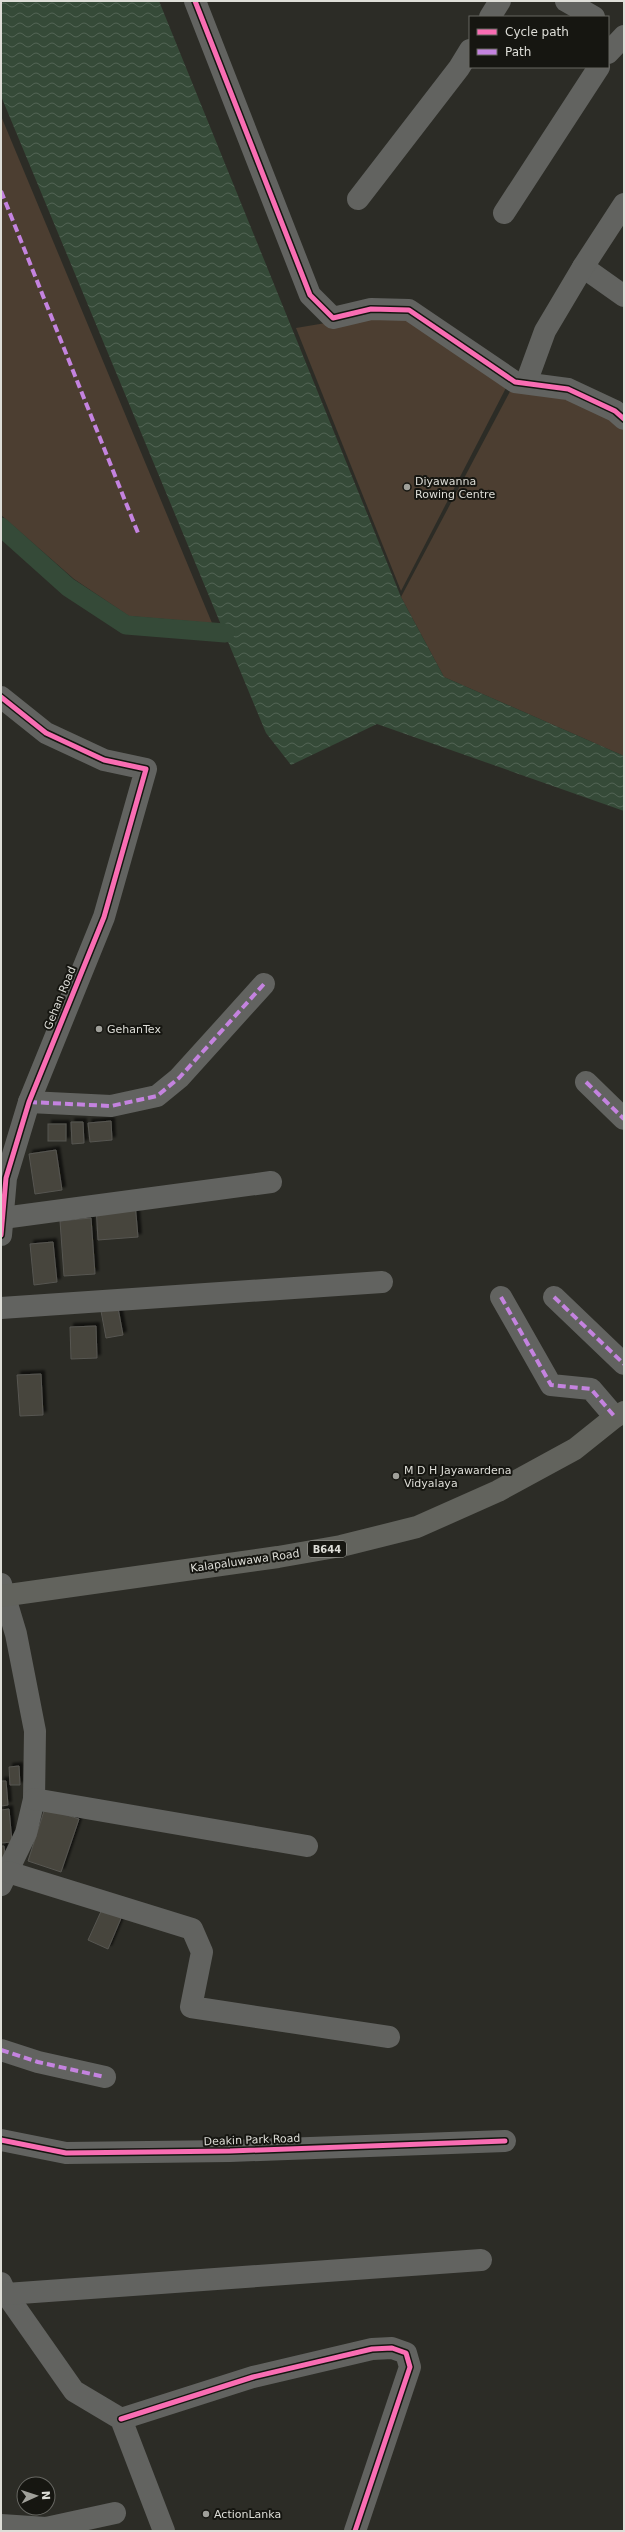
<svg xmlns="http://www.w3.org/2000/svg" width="625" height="2532" font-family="'DejaVu Sans',sans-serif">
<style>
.green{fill:#4c3e31}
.water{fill:url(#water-waves)}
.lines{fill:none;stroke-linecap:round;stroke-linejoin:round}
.canal{stroke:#354a38;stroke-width:19}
.building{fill:#46443d;stroke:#575651;filter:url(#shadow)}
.minor{stroke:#626360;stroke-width:22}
.major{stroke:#62635d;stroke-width:22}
.quiet{stroke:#c483df;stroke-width:4;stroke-dasharray:8 4;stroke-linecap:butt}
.cycleway-casing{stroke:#161611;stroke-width:8}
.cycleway{stroke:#f96db3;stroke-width:5}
.poi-dot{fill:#a0a09a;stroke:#161611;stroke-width:1.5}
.labels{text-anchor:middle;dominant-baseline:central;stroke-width:4;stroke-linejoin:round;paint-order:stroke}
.shield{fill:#161611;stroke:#a2a29c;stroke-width:1}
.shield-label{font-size:10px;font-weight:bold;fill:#deded8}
.poi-label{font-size:11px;fill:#deded8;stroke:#161611;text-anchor:start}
.street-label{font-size:11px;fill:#deded8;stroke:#161611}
</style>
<defs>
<pattern id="water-waves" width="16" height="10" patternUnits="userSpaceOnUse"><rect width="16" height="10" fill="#354a38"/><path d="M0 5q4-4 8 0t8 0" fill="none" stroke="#526454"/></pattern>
<filter id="shadow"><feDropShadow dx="3.5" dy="-3.5" stdDeviation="1" flood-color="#0009"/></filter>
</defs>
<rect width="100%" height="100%" fill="#2c2c26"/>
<g class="green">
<polygon points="1,116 212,623 129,616 74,579 1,515"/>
<polygon points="373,315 410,315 508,384 401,591 296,328"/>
<polygon points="515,382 624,419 624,756 444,677 401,597"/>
</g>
<polygon class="water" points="1,1 159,1 401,597 444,677 624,756 624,811 377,724 291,765 266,733 1,96"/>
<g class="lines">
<polyline class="canal" points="1,527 68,587 126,625 225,633"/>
</g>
<g class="building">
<polygon points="111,1121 112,1140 90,1142 88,1123"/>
<polygon points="71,1122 83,1122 84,1143 72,1144"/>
<rect x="48" y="1124" width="18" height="17"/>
<polygon points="56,1150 62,1190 35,1194 29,1154"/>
<polygon points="135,1203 138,1237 98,1240 96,1205"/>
<polygon points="91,1218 95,1274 64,1276 60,1221"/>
<polygon points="53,1242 57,1282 34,1285 30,1244"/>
<polygon points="118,1308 123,1335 106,1338 101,1311"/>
<polygon points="96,1326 97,1358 71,1359 70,1327"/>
<polygon points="41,1374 43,1415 20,1416 17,1375"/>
<polygon points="19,1766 20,1785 10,1785 9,1767"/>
<polygon points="1,1781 6,1781 8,1805 1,1806"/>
<polygon points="45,1808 79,1819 61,1872 28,1861"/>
<polygon points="9,1809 12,1842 1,1843 1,1810"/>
<polygon points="1,1846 4,1846 6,1863 1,1863"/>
<polygon points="103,1907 122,1916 108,1949 88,1940"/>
</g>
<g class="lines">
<g class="minor">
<polyline points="195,1 310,295 333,318 371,309 409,310 515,382 568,389 615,411 624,419"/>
<polyline points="566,1 594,17"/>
<polyline points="490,17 500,1"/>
<polyline points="608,53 624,36"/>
<polyline points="358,199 459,68 470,50"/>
<polyline points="504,213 599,67"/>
<polyline points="583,267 624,296"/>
<polyline points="526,383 545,331 583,267 624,204"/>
<polyline points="1,697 46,733 104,760 146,769 104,917 29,1102 6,1178 1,1235"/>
<polyline points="586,1082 624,1119"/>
<polyline points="29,1102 111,1106 157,1096 179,1078 264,984"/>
<polyline points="3,1218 271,1182"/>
<polyline points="501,1297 551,1385 591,1389 615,1417"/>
<polyline points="554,1297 624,1364"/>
<polyline points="1,1308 382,1282"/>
<polyline points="1,1584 16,1634 35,1731 34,1799 26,1833 1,1885"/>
<polyline points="34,1799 307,1846"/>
<polyline points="8,1872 192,1929 202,1952 191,2007 389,2037"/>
<polyline points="1,2050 38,2062 105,2077"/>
<polyline points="1,2140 66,2153 230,2151 505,2141"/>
<polyline points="1,2283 6,2294 74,2391 121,2419 164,2531"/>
<polyline points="6,2294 481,2260"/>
<polyline points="121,2419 253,2377 372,2349 392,2348 406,2353 410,2367 355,2531"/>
<polyline points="1,2525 46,2528 115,2513"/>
</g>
<polyline class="major" points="1,1596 278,1557 341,1546 417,1527 498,1491 575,1449 615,1417 624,1412"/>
<g class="quiet">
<polyline points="1,191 138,533"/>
<polyline points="586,1082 624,1119"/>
<polyline points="29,1102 111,1106 157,1096 179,1078 264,984"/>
<polyline points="501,1297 551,1385 591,1389 615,1417"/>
<polyline points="554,1297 624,1364"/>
<polyline points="1,2050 38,2062 105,2077"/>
</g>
<g class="cycleway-casing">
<g id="cycleway">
<polyline points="195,1 310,295 333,318 371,309 409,310 515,382 568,389 615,411 624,419"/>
<polyline points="1,697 46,733 104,760 146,769 104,917 29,1102 6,1178 1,1235"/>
<polyline points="1,2140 66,2153 230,2151 505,2141"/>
<polyline points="121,2419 253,2377 372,2349 392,2348 406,2353 410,2367 355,2531"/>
</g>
</g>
<use href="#cycleway" class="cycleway"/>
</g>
<g class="poi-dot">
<circle cx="407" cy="487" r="4"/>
<circle cx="99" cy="1029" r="4"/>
<circle cx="396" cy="1476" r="4"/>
<circle cx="206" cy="2514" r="4"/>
</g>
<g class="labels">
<rect class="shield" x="308" y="1541" width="38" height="16" rx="3"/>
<g class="shield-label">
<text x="327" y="1549">B644</text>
</g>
<g class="poi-label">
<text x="415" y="481">Diyawanna<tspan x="415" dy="13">Rowing Centre</tspan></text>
<text x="107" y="1029">GehanTex</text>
<text x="404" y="1470">M D H Jayawardena<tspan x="404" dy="13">Vidyalaya</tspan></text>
<text x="214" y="2514">ActionLanka</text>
</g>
<g class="street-label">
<text transform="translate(60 998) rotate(-68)">Gehan Road</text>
<text transform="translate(245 1561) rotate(-8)">Kalapaluwawa Road</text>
<text transform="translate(252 2140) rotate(-2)">Deakin Park Road</text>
</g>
</g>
<rect width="625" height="2532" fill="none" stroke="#deded8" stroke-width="4"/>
<rect x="469" y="16" width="140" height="52" fill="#161611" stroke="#666661"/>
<rect x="477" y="29" width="20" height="6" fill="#f96db3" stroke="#666661"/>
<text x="505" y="36" font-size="12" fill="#deded8">Cycle path</text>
<rect x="477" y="49" width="20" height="6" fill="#c483df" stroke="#666661"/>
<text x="505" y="56" font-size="12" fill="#deded8">Path</text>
<g transform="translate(36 2496) rotate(87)"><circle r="19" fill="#161611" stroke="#666661"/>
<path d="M0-3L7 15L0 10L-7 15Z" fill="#a0a09a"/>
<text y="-6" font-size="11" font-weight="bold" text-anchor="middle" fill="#deded8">N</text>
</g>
</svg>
